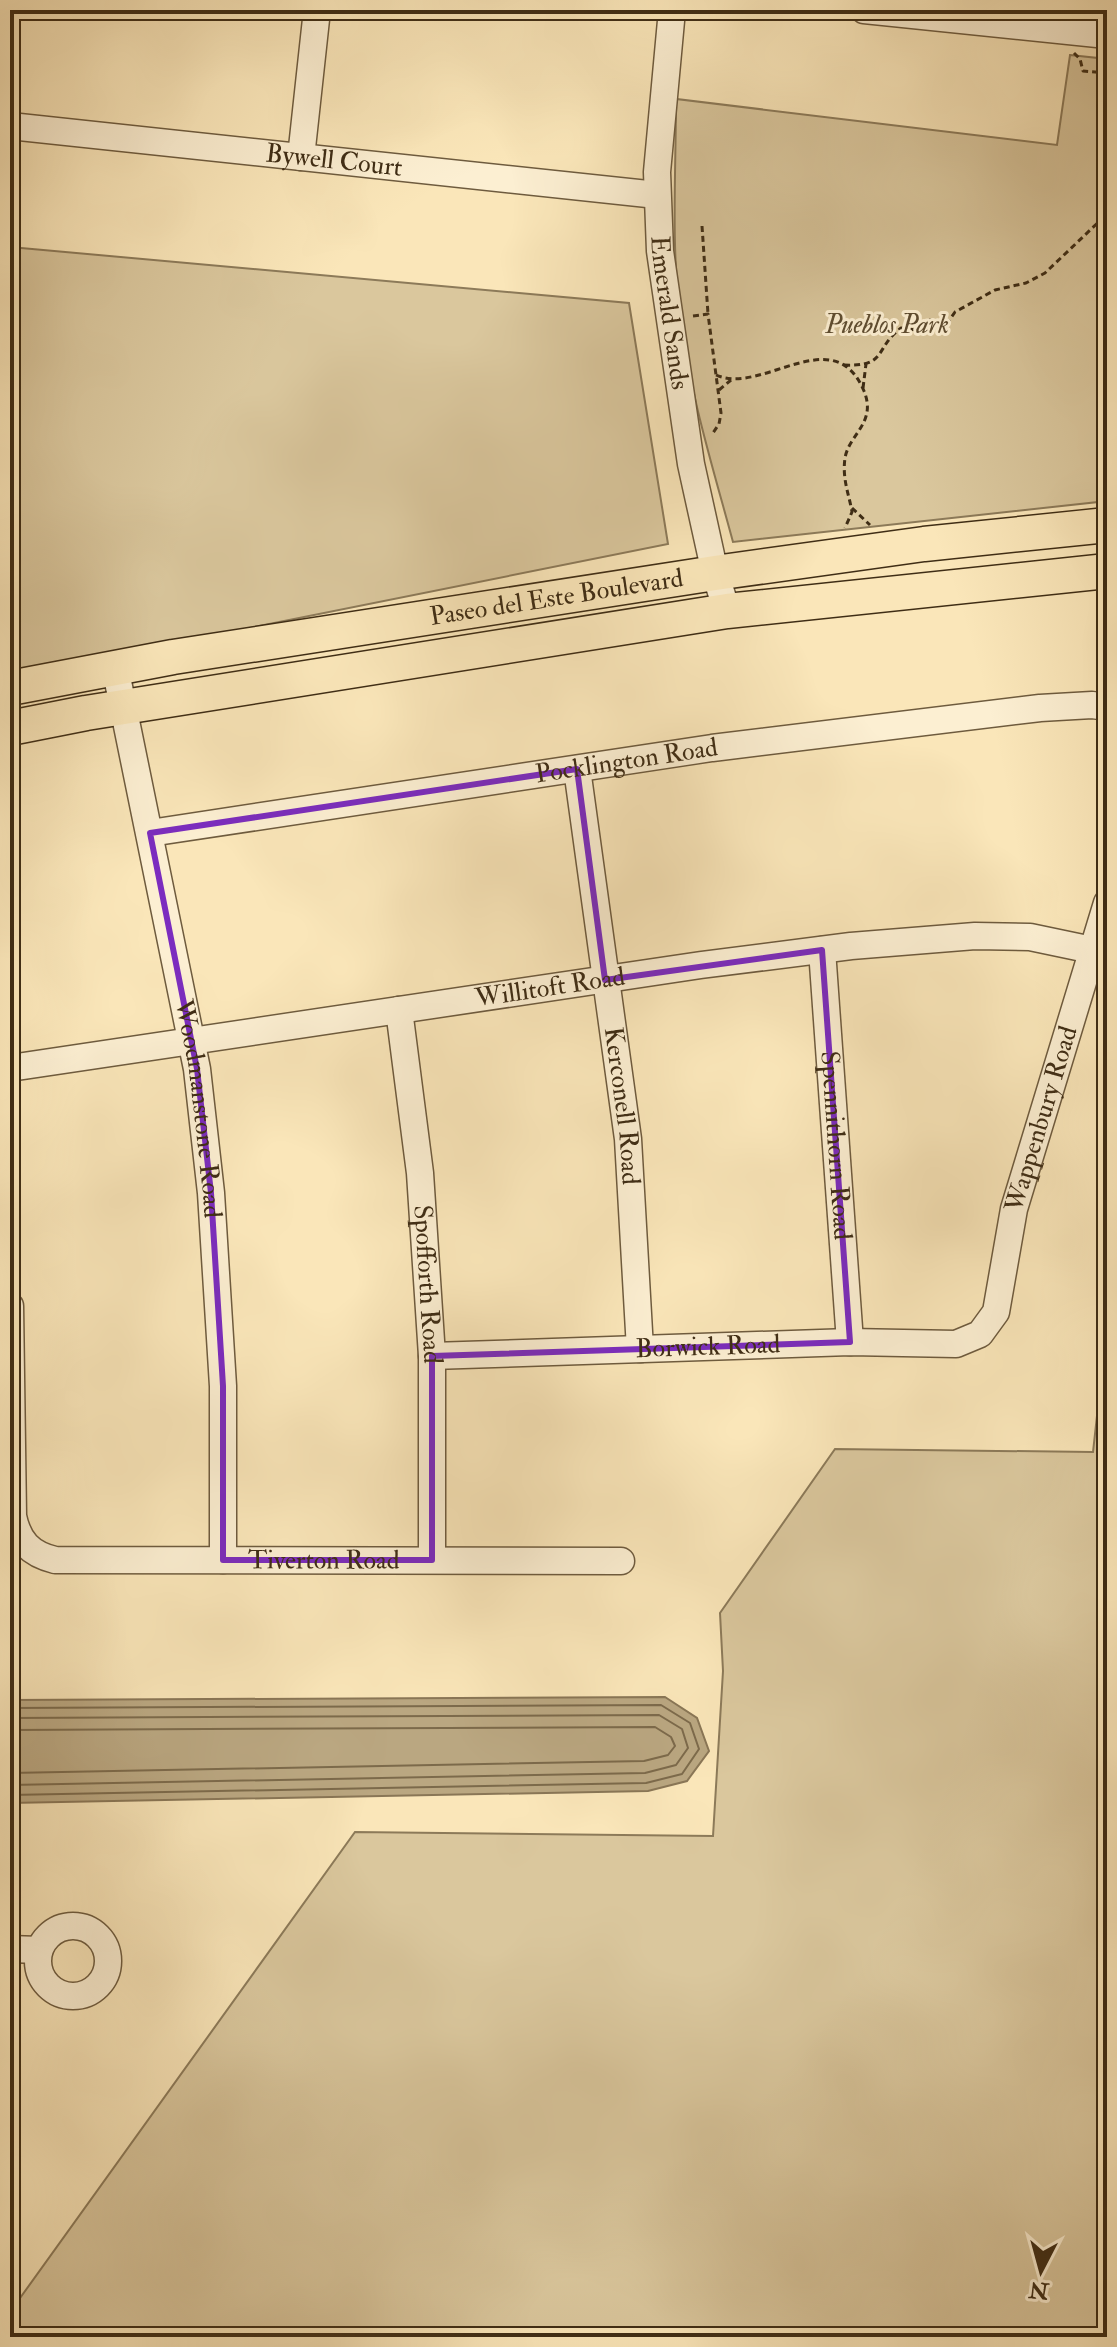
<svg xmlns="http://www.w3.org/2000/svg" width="1117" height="2347" font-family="'IM FELL Double Pica',serif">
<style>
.green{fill:#dac79d;stroke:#8c7a59;stroke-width:2}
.water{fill:#baa781;stroke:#897656;stroke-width:2}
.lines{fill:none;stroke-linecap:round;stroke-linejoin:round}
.shore{stroke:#7c6a4b;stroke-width:2}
.minor-casing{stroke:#6e5b3e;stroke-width:29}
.major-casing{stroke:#3f2d15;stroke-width:37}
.path{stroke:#3f2d15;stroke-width:3;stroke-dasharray:6 4;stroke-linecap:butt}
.minor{stroke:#fcefd2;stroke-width:26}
.major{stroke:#fae6b9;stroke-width:34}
.marked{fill:none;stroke:#7b2cbf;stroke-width:6;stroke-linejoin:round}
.labels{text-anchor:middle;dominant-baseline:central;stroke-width:6;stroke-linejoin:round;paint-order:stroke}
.street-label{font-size:26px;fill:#3f2d15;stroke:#fcefd2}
.park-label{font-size:26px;font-style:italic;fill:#5e4c30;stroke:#fcefd2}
</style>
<rect width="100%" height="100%" fill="#fae6b9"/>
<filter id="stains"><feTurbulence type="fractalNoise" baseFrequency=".0025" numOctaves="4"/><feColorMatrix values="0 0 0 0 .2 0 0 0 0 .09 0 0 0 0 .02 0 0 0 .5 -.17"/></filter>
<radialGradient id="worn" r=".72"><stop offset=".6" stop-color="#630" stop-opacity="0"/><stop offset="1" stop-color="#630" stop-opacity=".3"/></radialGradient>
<g class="green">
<path d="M 1070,55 L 1107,59 L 1107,501 L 733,542 C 713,468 689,391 680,314 C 671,246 676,168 676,99 L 1057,145 Z"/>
<polygon points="10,247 629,303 668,544 10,676"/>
<polygon points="1107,1325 1107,2337 10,2337 10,2312 355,1832 713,1836 723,1671 720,1613 835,1449 1093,1452"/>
</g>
<polygon class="water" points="665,1697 697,1718 709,1751 687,1781 648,1791 10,1803 10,1700"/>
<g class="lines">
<g class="shore">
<polyline points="10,1708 661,1705 690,1723 699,1749 682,1774 646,1783 10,1795"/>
<polyline points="10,1718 659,1715 682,1729 688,1748 676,1765 645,1773 10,1785"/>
<polyline points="10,1730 655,1727 671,1737 675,1746 668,1755 644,1761 10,1773"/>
</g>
<g class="minor-casing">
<g id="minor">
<path id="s1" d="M 672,10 L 657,172 L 660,251 L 691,464 L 715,573 L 727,611"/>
<polyline points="864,10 1107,35"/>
<path id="s2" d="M 10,126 L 657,195"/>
<polyline points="301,157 317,10"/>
<path id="s3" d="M 115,667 L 197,1069 L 211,1193 L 223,1386 L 223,1560"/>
<path id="s4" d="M 577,769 L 628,1139 L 640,1349"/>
<path id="s5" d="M 150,833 L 712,748 L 1040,708 L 1092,705 L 1107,707"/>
<path id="s6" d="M 822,950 L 850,1342"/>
<path id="s7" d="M 399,1010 L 420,1173 L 432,1356 L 432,1560"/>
<path id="s8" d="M 10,1068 L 701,965 L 851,946 L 975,936 L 1030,937 L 1092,950"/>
<path id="s9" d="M 10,1306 L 13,1516 C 18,1541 30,1554 55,1560 L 621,1561"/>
<path id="s10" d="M 432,1356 L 850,1342 L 956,1344 L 980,1334 L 996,1312 L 1014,1209 L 1107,903"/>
<circle cx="73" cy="1961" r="35"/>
<polyline points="10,1949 39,1950"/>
</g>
</g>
<g class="major-casing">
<g id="major">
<path id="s11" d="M 10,688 L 173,657 L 715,573 L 924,544 L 1107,525"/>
<polyline points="10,728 86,713 727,611 1107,571"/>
</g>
</g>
<g class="path">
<polyline points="1074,53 1080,59 1083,71 1107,73"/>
<polyline points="702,226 708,314"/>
<polyline points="693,316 708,314 721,413 719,424 713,433"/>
<path d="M 844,365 C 888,367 874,348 901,328 L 915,330 L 930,320 L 948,322 L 955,312 L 995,290 L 1026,283 L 1045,273 L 1107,214"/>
<path d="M 716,375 C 762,396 834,319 864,391 C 877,423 849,434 845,458 C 842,479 849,494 852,512 L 845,528"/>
<polyline points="863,388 866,364"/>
<polyline points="719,390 731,380"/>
<polyline points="852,508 870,525"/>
</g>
<use href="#minor" class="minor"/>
<use href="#major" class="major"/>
</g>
<path class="marked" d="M 577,769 L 605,980 L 822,950 L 850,1342 L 432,1356 L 432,1560 L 223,1560 L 223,1386 L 211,1193 L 197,1069 L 150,833 Z"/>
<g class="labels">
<g class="street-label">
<text stroke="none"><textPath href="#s2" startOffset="326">Bywell Court</textPath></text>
<text stroke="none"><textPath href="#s1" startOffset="304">Emerald Sands</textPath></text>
<text stroke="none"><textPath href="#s11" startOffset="554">Paseo del Este Boulevard</textPath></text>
<text stroke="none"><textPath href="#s5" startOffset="482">Pocklington Road</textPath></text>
<text stroke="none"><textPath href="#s8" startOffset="546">Willitoft Road</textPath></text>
<text stroke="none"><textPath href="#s4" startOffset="340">Kerconell Road</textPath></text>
<text stroke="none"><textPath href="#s3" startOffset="450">Woodmanstone Road</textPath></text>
<text stroke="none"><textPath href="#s10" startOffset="776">Wappenbury Road</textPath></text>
<text stroke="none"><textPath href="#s6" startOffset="196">Spennithorn Road</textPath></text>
<text stroke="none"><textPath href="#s7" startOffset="276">Spofforth Road</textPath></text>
<text stroke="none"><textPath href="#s10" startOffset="276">Borwick Road</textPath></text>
<text stroke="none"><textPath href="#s9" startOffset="544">Tiverton Road</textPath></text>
</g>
<g class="park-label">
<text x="887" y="325">Pueblos Park</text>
</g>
</g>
<rect width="1117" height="2347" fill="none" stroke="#fae6b9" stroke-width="40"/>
<rect x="12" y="12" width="1093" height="2323" fill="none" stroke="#3f2d15" stroke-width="4"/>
<rect x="20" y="20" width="1077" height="2307" fill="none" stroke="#3f2d15" stroke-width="2"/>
<g transform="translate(1041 2271) rotate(186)" stroke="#fcefd2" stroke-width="6" paint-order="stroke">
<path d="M0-6L14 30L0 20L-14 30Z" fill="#3f2d15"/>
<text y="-12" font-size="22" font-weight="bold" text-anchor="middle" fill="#3f2d15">N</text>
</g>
<rect width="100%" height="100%" filter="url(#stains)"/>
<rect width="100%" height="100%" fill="url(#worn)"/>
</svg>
